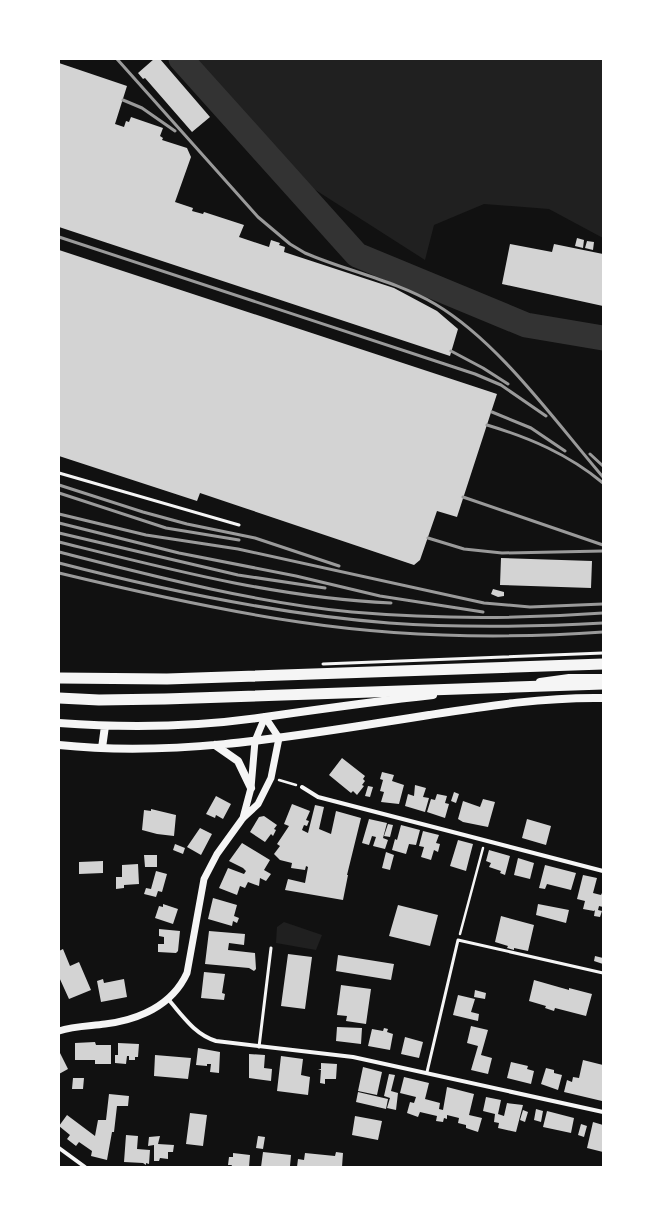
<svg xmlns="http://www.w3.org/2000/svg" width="662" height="1226" font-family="Commissioner,sans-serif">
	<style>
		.green { fill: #202020 }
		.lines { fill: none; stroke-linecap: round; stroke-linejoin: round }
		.river { stroke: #333; stroke-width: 25 }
		.building { fill: #d3d3d3 }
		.path { stroke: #f5f5f5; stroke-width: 2.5 }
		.service { stroke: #f5f5f5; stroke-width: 3 }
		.minor { stroke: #f5f5f5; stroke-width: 4 }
		.tertiary { stroke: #f5f5f5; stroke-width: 7 }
		.secondary { stroke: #f5f5f5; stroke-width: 8 }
		.trunk { stroke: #f5f5f5; stroke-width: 11 }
		.rail { stroke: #9a9a9a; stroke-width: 3 }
	</style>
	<rect width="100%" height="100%" fill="#111"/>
	<!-- green -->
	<path class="green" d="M195,59h408v179l-54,-29 -65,-5 -50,21 -9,35 -122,-78z
		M284,922l38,13 -6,15 -40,-7 1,-16z"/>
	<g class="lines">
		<!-- river -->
		<path class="river" d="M181,59l176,196 169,70 77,13"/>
	</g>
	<!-- building -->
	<path class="building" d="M154,59h6l50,58 -18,15 -47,-54 -2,1 -5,-6z
		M59,63l68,23 -12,38 9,3 2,-6 3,1 2,-5 32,11 -3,8 3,2 -1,2 25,8 4,9 -16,45 18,6 -1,3 11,3 1,-2 40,13 -5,12 30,10 2,-7 9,3 -1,2 6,2 -1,5 110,36 43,23 21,18 -8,27 -391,-129z
		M577,238l7,2 -1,8 -8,-2z
		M587,241l7,1 -1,8 -8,-2z
		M510,244l42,8 2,-8 49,10v52l-101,-22z
		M59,250l438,144 -40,123 -20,-6 -17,49 -6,5 -214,-72 -3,8 -138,-45z
		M501,558l91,3 -1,27 -91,-3z
		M493,589l11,3v4l-6,1 -7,-3z
		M342,758l23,18 -2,3 2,2 -3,4 2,1 -7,9 -4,-4 -2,2 -22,-18z
		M382,772l12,3 -2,6 12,4 -5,19 -18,-2 3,-10 -4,-1 3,-11 -3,-1z
		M415,785l11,3 -3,9 6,1 -4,14 -20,-6 3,-12 6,2z
		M368,786l5,1 -3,10 -5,-1z
		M454,792l5,2 -3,9 -5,-2z
		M437,794l10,2 -2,7 4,1 -4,14 -18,-6 4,-13 4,1z
		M216,796l15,8 -8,15 -7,-4 -1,3 -9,-4z
		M483,799l12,3 -7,25 -25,-5 -5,-3 5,-18 17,6z
		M292,804l18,7 -4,9 3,1 -2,5 -3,-1 -2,5 6,3 7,-28 9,2 -5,22 12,5 5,-23 25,7 -14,57h1l-5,25 -58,-10 3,-11 17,4 3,-16 -2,-1 -1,4 -14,-2 1,-5 -12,-3 -6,-6 6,-8 -3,-2 12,-18 -5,-2z
		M151,809l25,6 -2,21 -17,-2 -15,-4 2,-20 7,1z
		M264,816l13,9 -3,4 2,1 -3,6 -2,-2 -6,8 -15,-10 9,-15z
		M369,819l18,4 -4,15 5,2 -3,9 -12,-3 3,-9 -4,-1 -3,9 -7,-2z
		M527,819l24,7 -5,19 -24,-7z
		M388,824l5,1 -3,12 -6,-1z
		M401,825l19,5 -4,15 -7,-1 -3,10 -14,-4 3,-11 2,1z
		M200,828l12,6 -11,21 -14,-8z
		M423,831l16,4 -3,8 4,1 -2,8 -4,-2 -3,10 -10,-3 3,-10 -5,-1z
		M458,840l15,4 -7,27 -16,-5z
		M242,843l28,17 -6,10 7,4 -5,7 -6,-3 -1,8 -11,-4 -3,6 -5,-2 -3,9 -18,-7 9,-20 16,6 2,-3 -3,-3 -14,-7z
		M175,844l10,4 -2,6 -10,-4z
		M489,850l21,6 -5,19 -5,-2 1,-2 -12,-4 2,-4 -5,-2z
		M386,852l8,3 -4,15 -8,-2z
		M144,855h13v12h-12z
		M518,858l16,5 -4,16 -16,-4z
		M103,861v12l-24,1v-12z
		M138,864l1,20 -15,1v3l-8,1v-12h6v-12z
		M545,865l31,8 -5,17 -24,-6 -2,5 -6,-1z
		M156,871l11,3 -5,18 -4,-1 -2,6 -12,-3 2,-6 5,1z
		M583,875l14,3 -4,15 8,2 2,-4v16l-4,-1 -1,4 4,1 -2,6 -6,-1 1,-6 -1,1 -11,-2 2,-8 -8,-2z
		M213,898l24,7 -3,11 5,2 -2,5 -4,-2 -1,5 -24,-7z
		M163,904l15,5 -5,15 -18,-6 4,-12 4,1z
		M538,904l31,6 -3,13 -30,-8z
		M398,905l40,10 -8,31 -41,-10z
		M501,916l33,9 -6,26 -14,-3v2l-7,-2 1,-2 -13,-4z
		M159,929l21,2 -2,20 -2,2 -18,-1v-8h6v-7l-5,-1z
		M209,931l36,3 -1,11 -15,-2 -1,7 27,3 1,16 -2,2 -5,-3 -44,-4z
		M63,949l7,17 9,-4 12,28 -22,9 -10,-22v-26z
		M288,954l24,3 -7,52 -24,-3z
		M338,955l56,9 -3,16 -55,-9z
		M595,956l8,2v6l-9,-3z
		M204,972l21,2 -3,19 3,1 -1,6 -23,-2z
		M103,979l1,4 20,-4 3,18 -26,5 -4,-21z
		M534,980l35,10v-2l23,6 -6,22 -31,-8 -1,3 -9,-3 1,-2 -17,-5z
		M341,985l30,4 -5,35 -20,-3 1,-5 -10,-1z
		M475,990l11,3 -1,6 -11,-2z
		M458,995l17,4 -4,13 8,2 -1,7 -25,-6z
		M471,1026l17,4 -7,25 11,3 -4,16 -17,-4 7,-24 -11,-3z
		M337,1027l25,1 -1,16 -25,-3z
		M384,1028l4,1 -1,3 6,2 -3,16 -22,-4 4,-17 11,2z
		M405,1037l18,5 -4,16 -18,-4z
		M95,1042l1,3h15v19h-16v-4h-20v-17z
		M118,1043l21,1 -1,13h-3v3h-6v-4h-2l-1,8 -11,-1v-8h3z
		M198,1048l22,4 -1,21 -9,-1 1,-8h-4v2l-11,-1z
		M59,1051l9,18 -9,5z
		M249,1054l16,1 -1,13 8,1 -1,12 -22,-3z
		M155,1055l36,3 -3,21 -34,-3z
		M281,1056l22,3 -2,16 9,2 -2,18 -31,-4z
		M583,1060l20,5 -1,36 -38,-9 3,-12 5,2 1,-5 6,1z
		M511,1062l17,4 -1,3 7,2 -3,13 -24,-6z
		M321,1063l16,1 -1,15h-11v5l-5,-1 1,-13h-3l3,-1z
		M363,1067l19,5 -5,23 -19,-4z
		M546,1068l8,2v3l8,2 -4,15 -17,-6z
		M389,1074l6,1 -4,16 7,2 -2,17 -9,-2 3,-10 -6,-2z
		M404,1077l25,6 -4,16 15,4 -1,6 4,1 4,-23 27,7 -5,21 13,3 -4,14 -12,-4v-3l-8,-2 1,-5 -12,-3v4l-3,-1 -1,4 -7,-1 1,-5 -17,-4 -2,5 -11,-4 3,-11 4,1 2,-6 -16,-4z
		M73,1078h11l-1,11h-11z
		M358,1092l30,7 -2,10 -30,-7z
		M109,1094l20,2 -1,10h-11l-3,26h-2l-5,28 -16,-4 1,-5 -13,-9 -3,4 -9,-7 3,-4 -11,-9 8,-11 28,21 3,-16h8z
		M486,1097l15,3 -3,14 6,2 3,-13 16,2 -7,27 -18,-4 1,-5 -5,-1 1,-8 -12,-3z
		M536,1109l7,2 -2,11 -7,-2z
		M523,1110l5,2 -3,10 -5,-2z
		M547,1111l27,7 -3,15 -28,-6z
		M190,1113l17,2 -4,31 -17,-2z
		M355,1116l27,5 -4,19 -26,-5z
		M593,1122l10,3v27l-16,-4z
		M581,1124l6,2 -3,11 -6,-2z
		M126,1135l12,1 -1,13 13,1 -1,14 -3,-1v2l-3,-2 -19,-1z
		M160,1136l-2,8 16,1 -1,7h-5v7l-8,-1 -1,3h-5v-16l-6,1 1,-9z
		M258,1136l7,1 -2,12 -7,-1z
		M263,1152l28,3 -1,11 -29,1z
		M336,1152l7,1 -1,14h-45l1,-8 6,1 1,-7 30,3z
		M233,1153l17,2 -1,12h-18l1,-2h-4l1,-8h4z"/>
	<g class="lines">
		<!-- path -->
		<path class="path" d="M279,780l17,5
			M460,934l23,-86"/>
		<!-- service -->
		<path class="service" d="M59,473l180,52
			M323,664l280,-11
			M259,1047l12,-99
			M427,1072l31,-132 145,33"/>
		<!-- minor -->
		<path class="minor" d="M302,787l16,10 285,74
			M168,999c15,17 26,35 48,42l137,16 250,55
			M59,1148l26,19"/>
		<!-- tertiary -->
		<path class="tertiary" d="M243,818l8,-30 4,-47 10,-24
			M59,1031c14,-5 31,-5 46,-7 33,-4 67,-18 82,-51l17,-94 13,-25 26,-36 15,-14 13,-26 8,-40 -14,-21"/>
		<!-- secondary -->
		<path class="secondary" d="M540,682l29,-4h34
			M59,723c68,5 138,4 206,-6 56,-8 112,-16 168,-22
			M59,745c124,13 248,-11 370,-30 58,-9 115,-18 174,-17
			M215,745l23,16 13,27
			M102,748l3,-22"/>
		<!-- trunk -->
		<path class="trunk" d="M59,678l108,1 436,-15
			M59,698l40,2 66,-1 438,-15"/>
		<!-- rail -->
		<path class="rail" d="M117,59l141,158 32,27 15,9c42,18 91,28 130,51 64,38 119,116 168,173
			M123,100l19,8 33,23
			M59,237l416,137 26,11 45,31
			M451,351l32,17 25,16
			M492,412l39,16 34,23
			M487,425c43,13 81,29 116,58
			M590,454l13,12
			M59,485l84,27 44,12 68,14 84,28
			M59,493l107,35 73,12
			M463,497l140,48
			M59,514l87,21 92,14 246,54 46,4 73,-3
			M59,523l120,30 117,23 84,20 103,16
			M59,533l179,42 87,13
			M428,538l36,11 38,4 101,-2
			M59,542c109,27 219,56 332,61
			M59,552c94,24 197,51 293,60 83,7 168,7 251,1
			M59,563c108,28 218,51 330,60 71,5 142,4 214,0
			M59,573c79,19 159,37 240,49 100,15 203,17 304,10"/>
	</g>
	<!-- border -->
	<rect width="662" height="1226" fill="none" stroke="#ffffff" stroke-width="120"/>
</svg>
